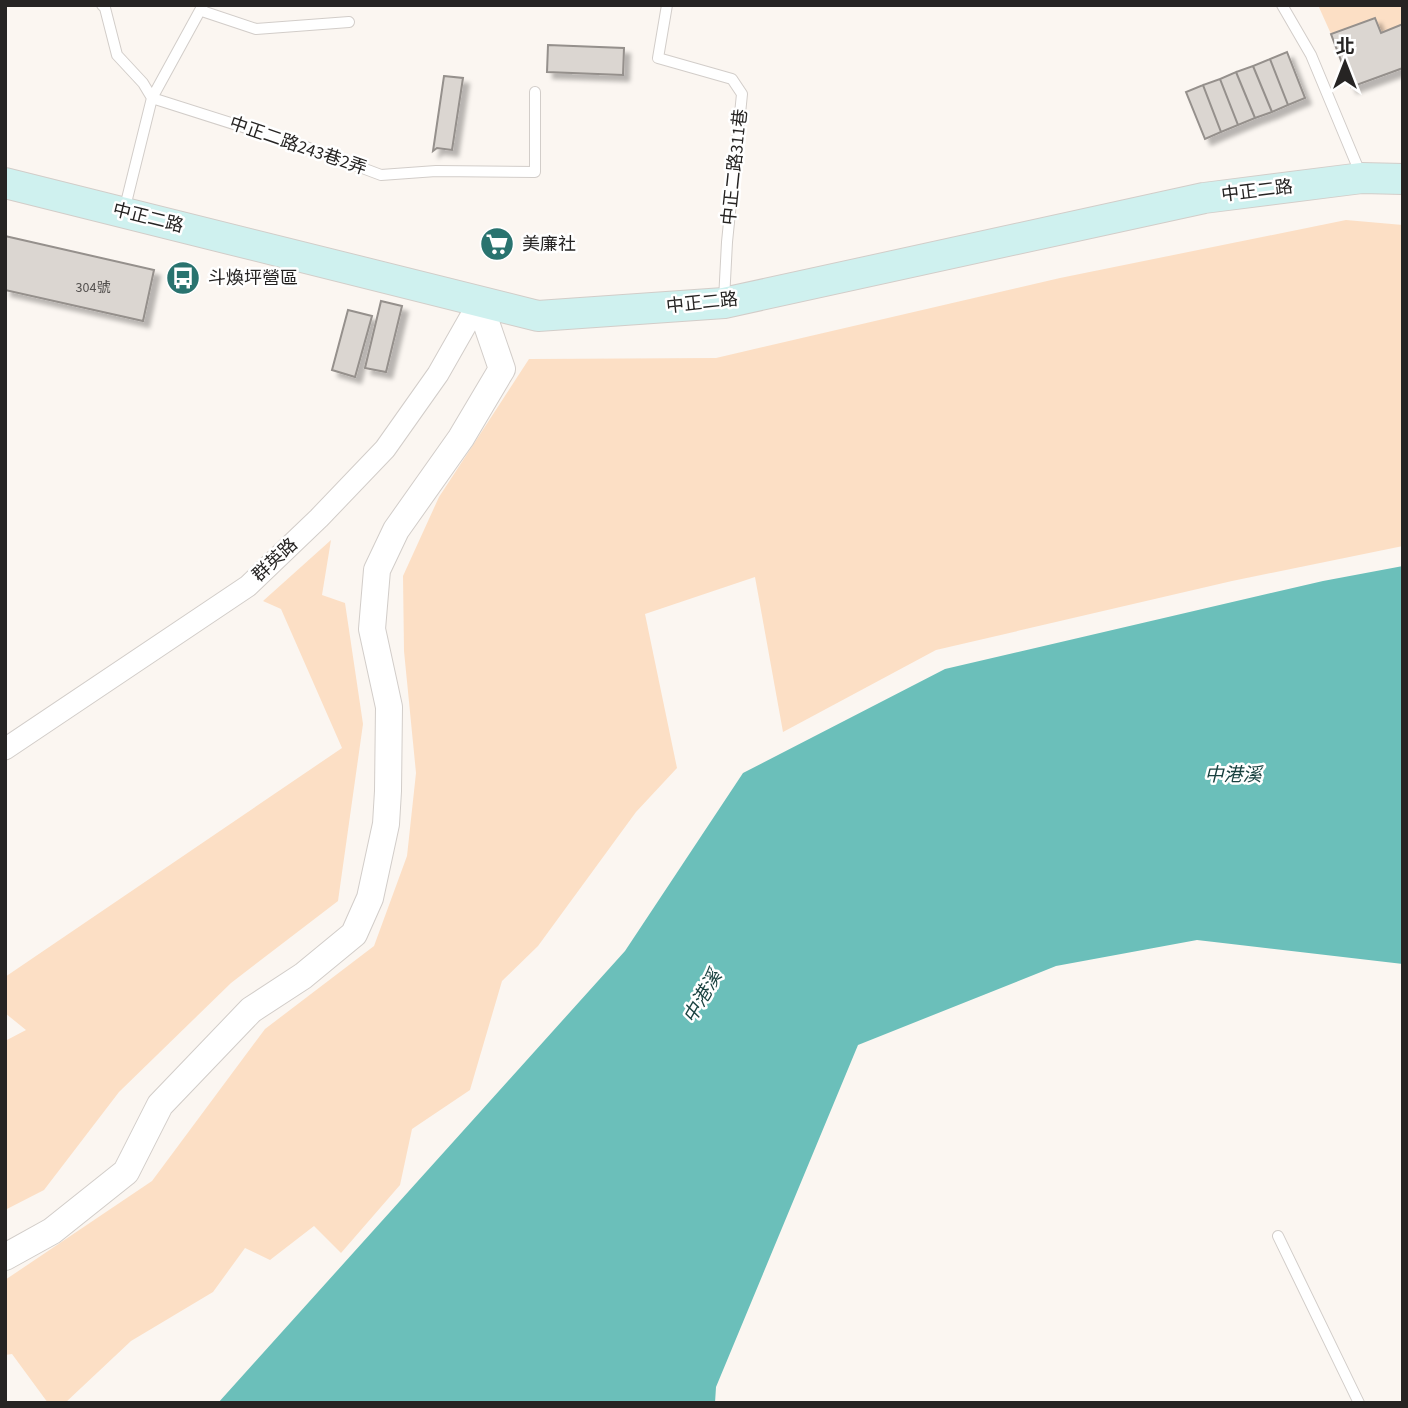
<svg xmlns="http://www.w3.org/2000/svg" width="1408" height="1408" font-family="'Source Sans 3','Noto Sans TC',sans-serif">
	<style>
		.green { fill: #fcdfc5 }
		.water { fill: #6bbfba }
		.building { fill: #dbd6d1; stroke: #95908c; stroke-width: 2; filter: url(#shadow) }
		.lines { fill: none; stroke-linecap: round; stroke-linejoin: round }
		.service-casing { stroke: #d2cdc9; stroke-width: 12 }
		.minor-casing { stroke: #d2cdc9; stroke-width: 23 }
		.tertiary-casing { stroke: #d2cdc9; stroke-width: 28 }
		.secondary-casing { stroke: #d2cdc9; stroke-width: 32 }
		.service { stroke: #fff; stroke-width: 10 }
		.minor { stroke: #fff; stroke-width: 21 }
		.tertiary { stroke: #fff; stroke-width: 26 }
		.secondary { stroke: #cff1ef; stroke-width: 30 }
		.labels { text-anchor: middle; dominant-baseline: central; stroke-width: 5; stroke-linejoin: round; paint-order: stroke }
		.number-label { font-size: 14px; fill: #53504e }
		.street-label { font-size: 18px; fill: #262423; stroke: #fff }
		.poi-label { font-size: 18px; fill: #262423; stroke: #fff; text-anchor: start }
		.water-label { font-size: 19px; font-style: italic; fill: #1a4240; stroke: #fff }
	</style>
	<defs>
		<filter id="shadow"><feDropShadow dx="6" dy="6" stdDeviation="2" flood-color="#0004"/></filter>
	</defs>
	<rect width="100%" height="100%" fill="#fbf6f1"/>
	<!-- green -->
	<path class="green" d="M1318,5h85v19l-22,9 -6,-15 -44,16z
		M1346,220l57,5v321l-171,35 -296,69 -153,82 -28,-155 -110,37 32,154 -41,44 -98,134 -36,35 -32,109 -58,39 -12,56 -59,68 -27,-27 -44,34 -25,-12 -32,44 -82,49 -66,62h-17l-36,-49 -7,1v-75l147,-99 113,-152 109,-83 33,-90 9,-83 -12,-122 -1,-75 36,-79 90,-138 187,-1 344,-80z
		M331,540l-9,55 23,8 18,121 -25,177 -107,82 -112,109 -75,98 -39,20v-169l21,-11 -21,-17v-36l337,-229 -61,-139 -18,-8z"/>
	<!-- water -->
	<path class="water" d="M1403,566v398l-206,-24 -141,26 -198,79 -142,342 -1,16h-497l407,-452 118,-178 202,-104 378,-88z"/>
	<!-- building -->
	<path class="building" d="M1375,18l6,15 22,-9v44l-52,19 -20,-53z
		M548,45l76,3 -1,27 -76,-3z
		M1287,52l18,46 -17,7 -18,-46z
		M1270,59l18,46 -16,7 -19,-46z
		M1253,66l19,46 -17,6 -19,-46z
		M1236,72l19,46 -17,7 -18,-46z
		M444,76l19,2 -11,72 -15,-2 -4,3z
		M1220,79l18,46 -17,7 -18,-47z
		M1203,85l18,47 -16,7 -19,-47z
		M5,236l149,34 -11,51 -138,-31z
		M381,301l21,5 -16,66 -21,-4z
		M348,310l24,6 -17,61 -23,-7z"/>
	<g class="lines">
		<!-- service casing -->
		<g class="service-casing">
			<path id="service" d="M102,5l3,3 12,47 26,28 9,15 157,50 72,27 55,-4 99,1v-80
				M667,5l-9,53 74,21 10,15 -15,148 -3,58
				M1282,5l29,50 50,120
				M202,11l54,18 93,-7
				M124,211l28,-113 51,-93
				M1278,1236l81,167"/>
		</g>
		<!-- minor casing -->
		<g class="minor-casing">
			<path id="minor" d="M5,749l243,-163 71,-68 66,-69 53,-75 41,-72"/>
		</g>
		<!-- tertiary casing -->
		<g class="tertiary-casing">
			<path id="tertiary" d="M5,1257l47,-26 74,-59 34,-67 91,-95 52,-34 51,-42 16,-36 16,-74 2,-33 1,-84 -17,-78 5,-59 19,-40 65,-92 41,-69 -23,-67"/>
		</g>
		<!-- secondary casing -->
		<g class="secondary-casing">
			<path id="secondary" d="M5,183l533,133 186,-13 480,-105 158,-20 41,1"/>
		</g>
		<!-- service -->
		<use href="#service" class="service"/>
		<!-- minor -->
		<use href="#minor" class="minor"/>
		<!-- tertiary -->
		<use href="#tertiary" class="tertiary"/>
		<!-- secondary -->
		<use href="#secondary" class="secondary"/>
	</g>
	<!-- icons -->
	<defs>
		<g id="supermarket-disc" transform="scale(1.75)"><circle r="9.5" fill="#29736f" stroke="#fff"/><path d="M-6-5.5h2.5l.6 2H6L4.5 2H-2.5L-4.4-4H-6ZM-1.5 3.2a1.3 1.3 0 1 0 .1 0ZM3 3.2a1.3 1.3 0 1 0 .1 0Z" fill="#fff"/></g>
		<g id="bus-disc" transform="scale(1.75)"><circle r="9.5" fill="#29736f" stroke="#fff"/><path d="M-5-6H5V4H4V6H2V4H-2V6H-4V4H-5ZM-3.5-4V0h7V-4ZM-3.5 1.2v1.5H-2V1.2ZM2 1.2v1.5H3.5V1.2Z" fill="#fff"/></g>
	</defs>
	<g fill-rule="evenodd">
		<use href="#supermarket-disc" x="497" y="244"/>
		<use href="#bus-disc" x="183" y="278"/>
	</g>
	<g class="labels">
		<!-- number labels -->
		<g class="number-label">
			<text x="93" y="288">304號</text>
		</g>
		<!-- street labels -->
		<g class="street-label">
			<text transform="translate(298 146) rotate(19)">中正二路243巷2弄</text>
			<text transform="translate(735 167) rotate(-84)">中正二路311巷</text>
			<text transform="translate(1257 191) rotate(-7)">中正二路</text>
			<text transform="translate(148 218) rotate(14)">中正二路</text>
			<text transform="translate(702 303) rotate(-6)">中正二路</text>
			<text transform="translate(275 560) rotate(-43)">群英路</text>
		</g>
		<!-- poi labels -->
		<g class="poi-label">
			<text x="522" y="244">美廉社</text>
			<text x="208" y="278">斗煥坪營區</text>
		</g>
		<!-- water labels -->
		<g class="water-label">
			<text x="1233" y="775">中港溪</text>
			<text transform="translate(703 997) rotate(-60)">中港溪</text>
		</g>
	</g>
	<!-- border -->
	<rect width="1408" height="1408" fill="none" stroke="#262423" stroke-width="14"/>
	<!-- north arrow -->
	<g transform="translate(1345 63)" stroke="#ffffff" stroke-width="5" paint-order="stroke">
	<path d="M0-5L12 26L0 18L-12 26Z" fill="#262423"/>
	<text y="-10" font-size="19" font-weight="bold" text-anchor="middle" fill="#262423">北</text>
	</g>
</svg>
